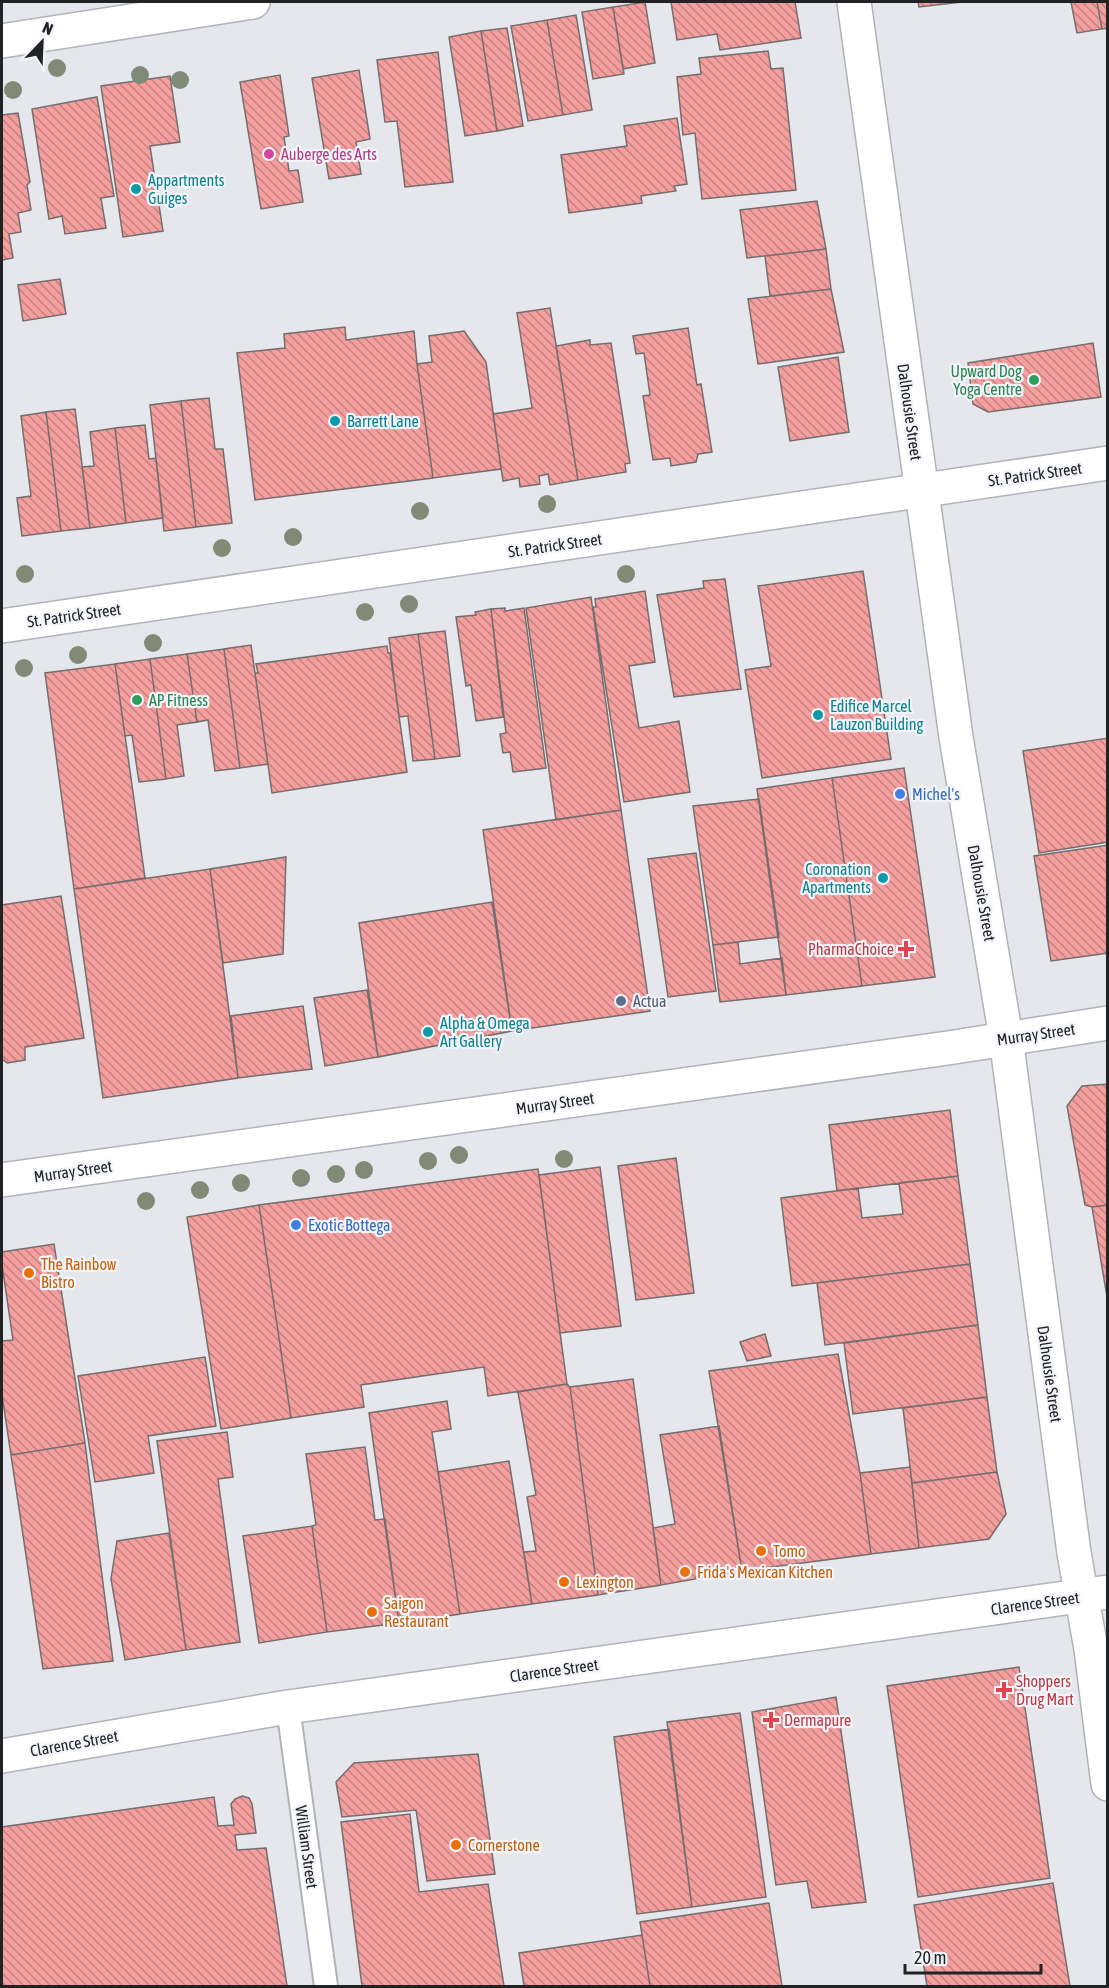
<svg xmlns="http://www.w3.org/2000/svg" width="1109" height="1988" font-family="'Asap Condensed',sans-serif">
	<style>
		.building { fill: url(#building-back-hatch); stroke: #746d6d; stroke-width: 1.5 }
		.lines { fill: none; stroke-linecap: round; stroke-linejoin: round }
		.lane-casing { stroke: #b1b3b9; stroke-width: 26 }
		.street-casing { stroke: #b1b3b9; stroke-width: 36 }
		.secondary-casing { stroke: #b1b3b9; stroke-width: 36 }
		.lane { stroke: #fff; stroke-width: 22 }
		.street { stroke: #fff; stroke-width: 33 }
		.secondary { stroke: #fff; stroke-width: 33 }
		.tree { fill: #818977 }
		.hotel-dot { fill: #d1479c; stroke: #f2f4fa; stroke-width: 2 }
		.culture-dot { fill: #0f9aa8; stroke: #f2f4fa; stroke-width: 2 }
		.leisure-dot { fill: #2e9e5b; stroke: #f2f4fa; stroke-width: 2 }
		.shop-dot { fill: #3f7fe0; stroke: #f2f4fa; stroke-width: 2 }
		.health-dot { fill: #e0444e; stroke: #f2f4fa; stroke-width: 2 }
		.service-dot { fill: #5c6f8a; stroke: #f2f4fa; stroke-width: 2 }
		.food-dot { fill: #e8710a; stroke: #f2f4fa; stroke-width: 2 }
		.labels { text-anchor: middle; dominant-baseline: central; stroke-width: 4.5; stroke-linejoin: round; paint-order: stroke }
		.hotel-label { font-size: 16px; fill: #b23c85; stroke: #f2f4fa; text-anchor: start }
		.culture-label { font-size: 16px; fill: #0d838f; stroke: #f2f4fa; text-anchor: start }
		.leisure-label { font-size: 16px; fill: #27864d; stroke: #f2f4fa; text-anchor: end }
		.street-label { font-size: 16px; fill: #212224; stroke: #f2f4fa }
		.shop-label { font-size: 16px; fill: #366cbe; stroke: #f2f4fa; text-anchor: start }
		.health-label { font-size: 16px; fill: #be3a42; stroke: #f2f4fa; text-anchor: start }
		.service-label { font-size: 16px; fill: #4e5e75; stroke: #f2f4fa; text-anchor: start }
		.food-label { font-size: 16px; fill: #c56008; stroke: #f2f4fa; text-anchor: start }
	</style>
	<defs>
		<pattern id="building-back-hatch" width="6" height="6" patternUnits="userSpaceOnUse" patternTransform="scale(1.5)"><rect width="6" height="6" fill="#f49f9e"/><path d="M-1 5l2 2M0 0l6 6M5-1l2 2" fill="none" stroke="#c58181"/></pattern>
	</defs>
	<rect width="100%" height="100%" fill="#e5e7ed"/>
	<!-- building -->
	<path class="building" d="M645,2l10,61 -32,6 -10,-62z
		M671,2h124l6,36 -81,12 -3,-16 -40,6z
		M918,2h44l-43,5z
		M1071,2h26l5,27 -25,4z
		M1097,2h11v26l-6,1z
		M613,7l11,67 -31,5 -11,-67z
		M576,15l16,95 -29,5 -16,-95z
		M547,20l16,95 -35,6 -17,-95z
		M507,28l16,98 -26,5 -16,-100z
		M481,31l16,100 -32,5 -16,-99z
		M768,51l3,18 12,-1 13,122 -94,9 -7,-66 -12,2 -6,-58 24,-3 -2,-16z
		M438,52l15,130 -48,5 -8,-66 -12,1 -8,-62z
		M359,70l11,69 -14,3 5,32 -32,5 -17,-101z
		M280,75l9,61 -5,1 5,34 9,-1 5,32 -42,7 -21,-127z
		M170,76l10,66 -30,4 13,85 -40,6 -22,-151z
		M97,97l17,99 -13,2 5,30 -41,6 -3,-18 -13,3 -17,-110z
		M18,113l12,69 -3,3 4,25 -13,3 3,19 -12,2 4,24 -11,2v-145z
		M677,118l10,66 -13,2 2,5 -35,5 1,7 -73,10 -8,-58 66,-9 -3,-20z
		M817,201l9,48 -79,9 -7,-48z
		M826,249l5,40 -61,7 -5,-40z
		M60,279l6,35 -43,7 -5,-36z
		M831,289l13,63 -86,12 -10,-65z
		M550,308l28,172 -28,5 -2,-11 -9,2 1,8 -20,3 -1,-9 -16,3 -10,-67 39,-6 -15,-95z
		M345,327l1,13 68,-9 3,33 16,114 -178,22 -18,-147 48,-5 -1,-14z
		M688,328l9,57 4,-1 11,68 -14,2 -2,8 -25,4 -1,-8 -17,2 -10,-64 7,-1 -6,-42 -8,1 -3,-18z
		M464,331l22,31 15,107 -68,9 -16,-114 15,-2 -3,-26z
		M590,340v5l21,-2 19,120 -5,1 1,8 -48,8 -22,-134z
		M1093,343l8,54 -113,15 -15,-8 -5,-41z
		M838,357l11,75 -59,9 -12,-74z
		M209,398l6,51h8l9,74 -36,4 -15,-126z
		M181,401l15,126 -32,4 -14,-126z
		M75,409l15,119 -29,3 -15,-119z
		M46,412l15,119 -39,5 -5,-38 14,-2 -10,-80z
		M145,425l4,34 7,-1 7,60 -37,5 -11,-95z
		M115,428l11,95 -36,5 -8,-61 12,-1 -4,-34z
		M863,571l28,188 -129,19 -17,-108 26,-4 -13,-80z
		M725,579l16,110 -67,8 -17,-102 47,-7 -1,-7z
		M645,591l10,71 -26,4 10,62 40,-7 11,71 -66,10 -31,-195h3l-1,-8z
		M591,597l30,213 -65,10 -30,-212z
		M505,608v3l19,-3 22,160 -33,4 -3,-20 -7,1 -3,-19 6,-1 -15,-124z
		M491,609l12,108 -27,4 -5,-36 -5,1 -10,-69 20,-2 -1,-3z
		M445,631l15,125 -25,3 -17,-125z
		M418,634l17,125 -22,2 -5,-45 -9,1 -10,-79z
		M251,645l17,119 -28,4 -16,-119z
		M387,646l1,7h2l17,119 -135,21 -17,-120h3l-2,-9z
		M224,649l16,119 -25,3 -7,-51 -11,2 -10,-68z
		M187,654l10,68 -20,3 7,51 -18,3 -16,-120z
		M150,659l16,120 -27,3 -7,-47 -7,1 -10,-72z
		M115,664l30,214 -71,11 -29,-216z
		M1108,738v104l-69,11 -16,-102z
		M904,768l31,209 -73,9 -30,-208z
		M832,778l30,208 -76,9 -29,-206z
		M759,799l20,138 -66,8 -20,-139z
		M621,810l29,201 -138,20 -29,-201z
		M1108,845v108l-57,8 -17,-105z
		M696,853l20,138 -48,6 -20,-138z
		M286,857l-3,97 -60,9 -13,-94z
		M210,869l28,209 -135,20 -29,-209z
		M61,896l23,142 -59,9v13l-18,3 -5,-4v-154z
		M492,902l20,129 -134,26 -19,-134z
		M738,942l2,22 42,-6 4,37 -66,7 -7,-57z
		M367,990l11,67 -53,9 -11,-68z
		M303,1006l9,63 -74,9 -7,-62z
		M1108,1084v121l-16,2 -7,-2 -18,-99 15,-20z
		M950,1110l8,66 -121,15 -8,-66z
		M676,1158l18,135 -58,7 -18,-134z
		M600,1167l21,159 -61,7 -21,-158z
		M538,1169l29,215 -79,12 -4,-29 -123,18 3,22 -73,11 -32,-213z
		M958,1176l12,88 -178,22 -11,-88 77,-10 4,30 41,-4 -4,-31z
		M259,1205l32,213 -70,11 -34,-212z
		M1108,1205v98l-16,-96z
		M54,1244l31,199 -74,12 -9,-60v-54l11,-1 -11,-75v-13z
		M970,1264l8,61 -153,20 -8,-62z
		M978,1325l9,72 -134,17 -9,-71z
		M765,1334l6,22 -24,5 -7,-19z
		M838,1354l22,119 11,81 -129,17 -33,-200z
		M205,1357l11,69 -68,10 6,37 -59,9 -17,-106z
		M633,1379l28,206 -63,10 -28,-208z
		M567,1384l3,3 28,208 -66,9 -8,-52 12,-1 -9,-54 9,-2 -18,-103z
		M987,1397l10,75 -85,11 -9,-75z
		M447,1401l4,28 -19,3 28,182 -61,9 -30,-210z
		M719,1426l23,145 -81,14 -8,-57 22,-4 -15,-89z
		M227,1432l6,45 -15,2 22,163 -54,8 -29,-209z
		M85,1443l28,218 -70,8 -32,-214z
		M365,1447l10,73 10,-1 14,104 -72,9 -15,-106 4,-1 -10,-71z
		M509,1461l23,143 -72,10 -22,-142z
		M910,1467l9,81 -48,6 -11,-81z
		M997,1472l9,42 -17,25 -70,9 -7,-65z
		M312,1526l15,106 -68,11 -16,-107z
		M169,1533l17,117 -61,10 -14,-81 6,-38z
		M1019,1667l31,211 -132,19 -31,-211z
		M836,1697l30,205 -54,6 -5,-27 -31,4 -24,-173z
		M740,1713l26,184 -74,10 -25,-185z
		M669,1729l23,178 -55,7 -23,-177z
		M478,1754l17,120 -68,7 -11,-71 -74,7 -6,-35 18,-19z
		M242,1796l7,2 3,6 4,29 -21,2 2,15 29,-2 21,138h-285v-159l212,-30 4,29 16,-1 -3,-21 4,-5z
		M410,1814l9,78 69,-8 16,102h-142l-21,-164z
		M1053,1883l17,103h-143l-13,-81z
		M769,1903l13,83h-132l-10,-64z
		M642,1935l8,51h-126l-5,-33z"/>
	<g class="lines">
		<!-- lane casing -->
		<g class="lane-casing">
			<path id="lane" d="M288,1707l38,279"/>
		</g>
		<!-- street casing -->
		<g class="street-casing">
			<path id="street" d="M2,41l251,-39
				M2,1756l286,-49 820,-115"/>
		</g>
		<!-- secondary casing -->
		<g class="secondary-casing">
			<path id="secondary" d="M854,2l102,735 50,301 68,515 17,96 17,135
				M2,626l1106,-163
				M2,1180l946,-132 160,-25"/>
		</g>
		<!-- lane -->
		<use href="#lane" class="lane"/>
		<!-- street -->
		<use href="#street" class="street"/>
		<!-- secondary -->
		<use href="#secondary" class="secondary"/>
	</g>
	<!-- trees -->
	<g class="tree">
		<circle cx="57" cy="68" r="9"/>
		<circle cx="140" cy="75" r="9"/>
		<circle cx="180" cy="80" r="9"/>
		<circle cx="13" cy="90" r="9"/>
		<circle cx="547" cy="504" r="9"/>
		<circle cx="420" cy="511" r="9"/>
		<circle cx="293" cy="537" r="9"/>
		<circle cx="222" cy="548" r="9"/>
		<circle cx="25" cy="574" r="9"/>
		<circle cx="626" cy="574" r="9"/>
		<circle cx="409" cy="604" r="9"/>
		<circle cx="365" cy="612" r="9"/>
		<circle cx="153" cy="643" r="9"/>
		<circle cx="78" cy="655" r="9"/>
		<circle cx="24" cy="668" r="9"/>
		<circle cx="459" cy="1155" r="9"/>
		<circle cx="564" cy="1159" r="9"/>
		<circle cx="428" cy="1161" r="9"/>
		<circle cx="364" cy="1170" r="9"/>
		<circle cx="336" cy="1174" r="9"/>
		<circle cx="301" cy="1178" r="9"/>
		<circle cx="241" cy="1183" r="9"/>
		<circle cx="200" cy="1190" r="9"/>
		<circle cx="146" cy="1201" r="9"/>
	</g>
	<!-- markers -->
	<circle class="hotel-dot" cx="269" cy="154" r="6"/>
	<g class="culture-dot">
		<circle cx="136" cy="189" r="6"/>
		<circle cx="335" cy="421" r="6"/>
		<circle cx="818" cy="715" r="6"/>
		<circle cx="883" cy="878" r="6"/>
		<circle cx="428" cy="1032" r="6"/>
	</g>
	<g class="leisure-dot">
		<circle cx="1034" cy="380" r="6"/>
		<circle cx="137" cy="700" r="6"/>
	</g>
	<g class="shop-dot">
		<circle cx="900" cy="794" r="6"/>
		<circle cx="296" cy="1225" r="6"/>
	</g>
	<g class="health-dot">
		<path d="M903 940h6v6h6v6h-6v6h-6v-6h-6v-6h6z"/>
		<path d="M1001 1681h6v6h6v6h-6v6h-6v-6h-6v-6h6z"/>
		<path d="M768 1711h6v6h6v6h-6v6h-6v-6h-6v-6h6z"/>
	</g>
	<circle class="service-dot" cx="621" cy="1001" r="6"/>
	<g class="food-dot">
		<circle cx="29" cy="1273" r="6"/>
		<circle cx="761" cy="1551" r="6"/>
		<circle cx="685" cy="1572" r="6"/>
		<circle cx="564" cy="1582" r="6"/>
		<circle cx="372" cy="1612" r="6"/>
		<circle cx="456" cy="1845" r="6"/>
	</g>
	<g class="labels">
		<!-- hotel labels -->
		<g class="hotel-label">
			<text x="281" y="154">Auberge des Arts</text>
		</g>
		<!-- culture labels -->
		<g class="culture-label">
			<text x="148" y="180">Appartments<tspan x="148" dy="18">Guiges</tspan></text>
			<text x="347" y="421">Barrett Lane</text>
			<text x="830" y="706">Edifice Marcel<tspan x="830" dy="18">Lauzon Building</tspan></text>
			<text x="871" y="869" text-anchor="end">Coronation<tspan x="871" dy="18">Apartments</tspan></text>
			<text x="440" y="1023">Alpha &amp; Omega<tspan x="440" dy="18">Art Gallery</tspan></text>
		</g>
		<!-- leisure labels -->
		<g class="leisure-label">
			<text x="1022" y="371">Upward Dog<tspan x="1022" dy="18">Yoga Centre</tspan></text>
			<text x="149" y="700" text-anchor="start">AP Fitness</text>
		</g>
		<!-- street labels -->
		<g class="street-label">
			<text transform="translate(910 412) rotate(82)">Dalhousie Street</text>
			<text transform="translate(1035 474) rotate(-8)">St. Patrick Street</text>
			<text transform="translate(555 545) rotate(-8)">St. Patrick Street</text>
			<text transform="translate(74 615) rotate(-8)">St. Patrick Street</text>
			<text transform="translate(982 893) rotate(80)">Dalhousie Street</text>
			<text transform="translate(1036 1034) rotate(-8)">Murray Street</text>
			<text transform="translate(555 1103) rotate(-8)">Murray Street</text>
			<text transform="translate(73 1171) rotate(-8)">Murray Street</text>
			<text transform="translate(1050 1374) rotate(82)">Dalhousie Street</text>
			<text transform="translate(1035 1603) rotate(-8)">Clarence Street</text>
			<text transform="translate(554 1670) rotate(-8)">Clarence Street</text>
			<text transform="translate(74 1743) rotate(-10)">Clarence Street</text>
			<text transform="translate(307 1847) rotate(82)">William Street</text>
		</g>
		<!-- shop labels -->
		<g class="shop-label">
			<text x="912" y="794">Michel's</text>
			<text x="308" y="1225">Exotic Bottega</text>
		</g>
		<!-- health labels -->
		<g class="health-label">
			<text x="894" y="949" text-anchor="end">PharmaChoice</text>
			<text x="1016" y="1681">Shoppers<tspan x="1016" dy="18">Drug Mart</tspan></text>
			<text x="784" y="1720">Dermapure</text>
		</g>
		<!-- service labels -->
		<g class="service-label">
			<text x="633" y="1001">Actua</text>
		</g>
		<!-- food labels -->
		<g class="food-label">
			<text x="41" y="1264">The Rainbow<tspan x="41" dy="18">Bistro</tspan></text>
			<text x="773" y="1551">Tomo</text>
			<text x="697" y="1572">Frida's Mexican Kitchen</text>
			<text x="576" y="1582">Lexington</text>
			<text x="384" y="1603">Saigon<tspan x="384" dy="18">Restaurant</tspan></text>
			<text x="468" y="1845">Cornerstone</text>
		</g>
	</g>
	<!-- border -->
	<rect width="1109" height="1988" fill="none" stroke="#212224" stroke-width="6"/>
	<!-- north arrow -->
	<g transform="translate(42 42) rotate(23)" stroke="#f2f4fa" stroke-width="4.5" paint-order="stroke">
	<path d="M0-4.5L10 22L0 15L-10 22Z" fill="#212224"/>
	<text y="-9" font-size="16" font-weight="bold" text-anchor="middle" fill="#212224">N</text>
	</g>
	<!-- scale -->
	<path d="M905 1964v9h136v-9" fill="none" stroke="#212224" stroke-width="3"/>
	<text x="914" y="1964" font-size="18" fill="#212224" stroke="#f2f4fa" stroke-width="4.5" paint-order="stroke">20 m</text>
</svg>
